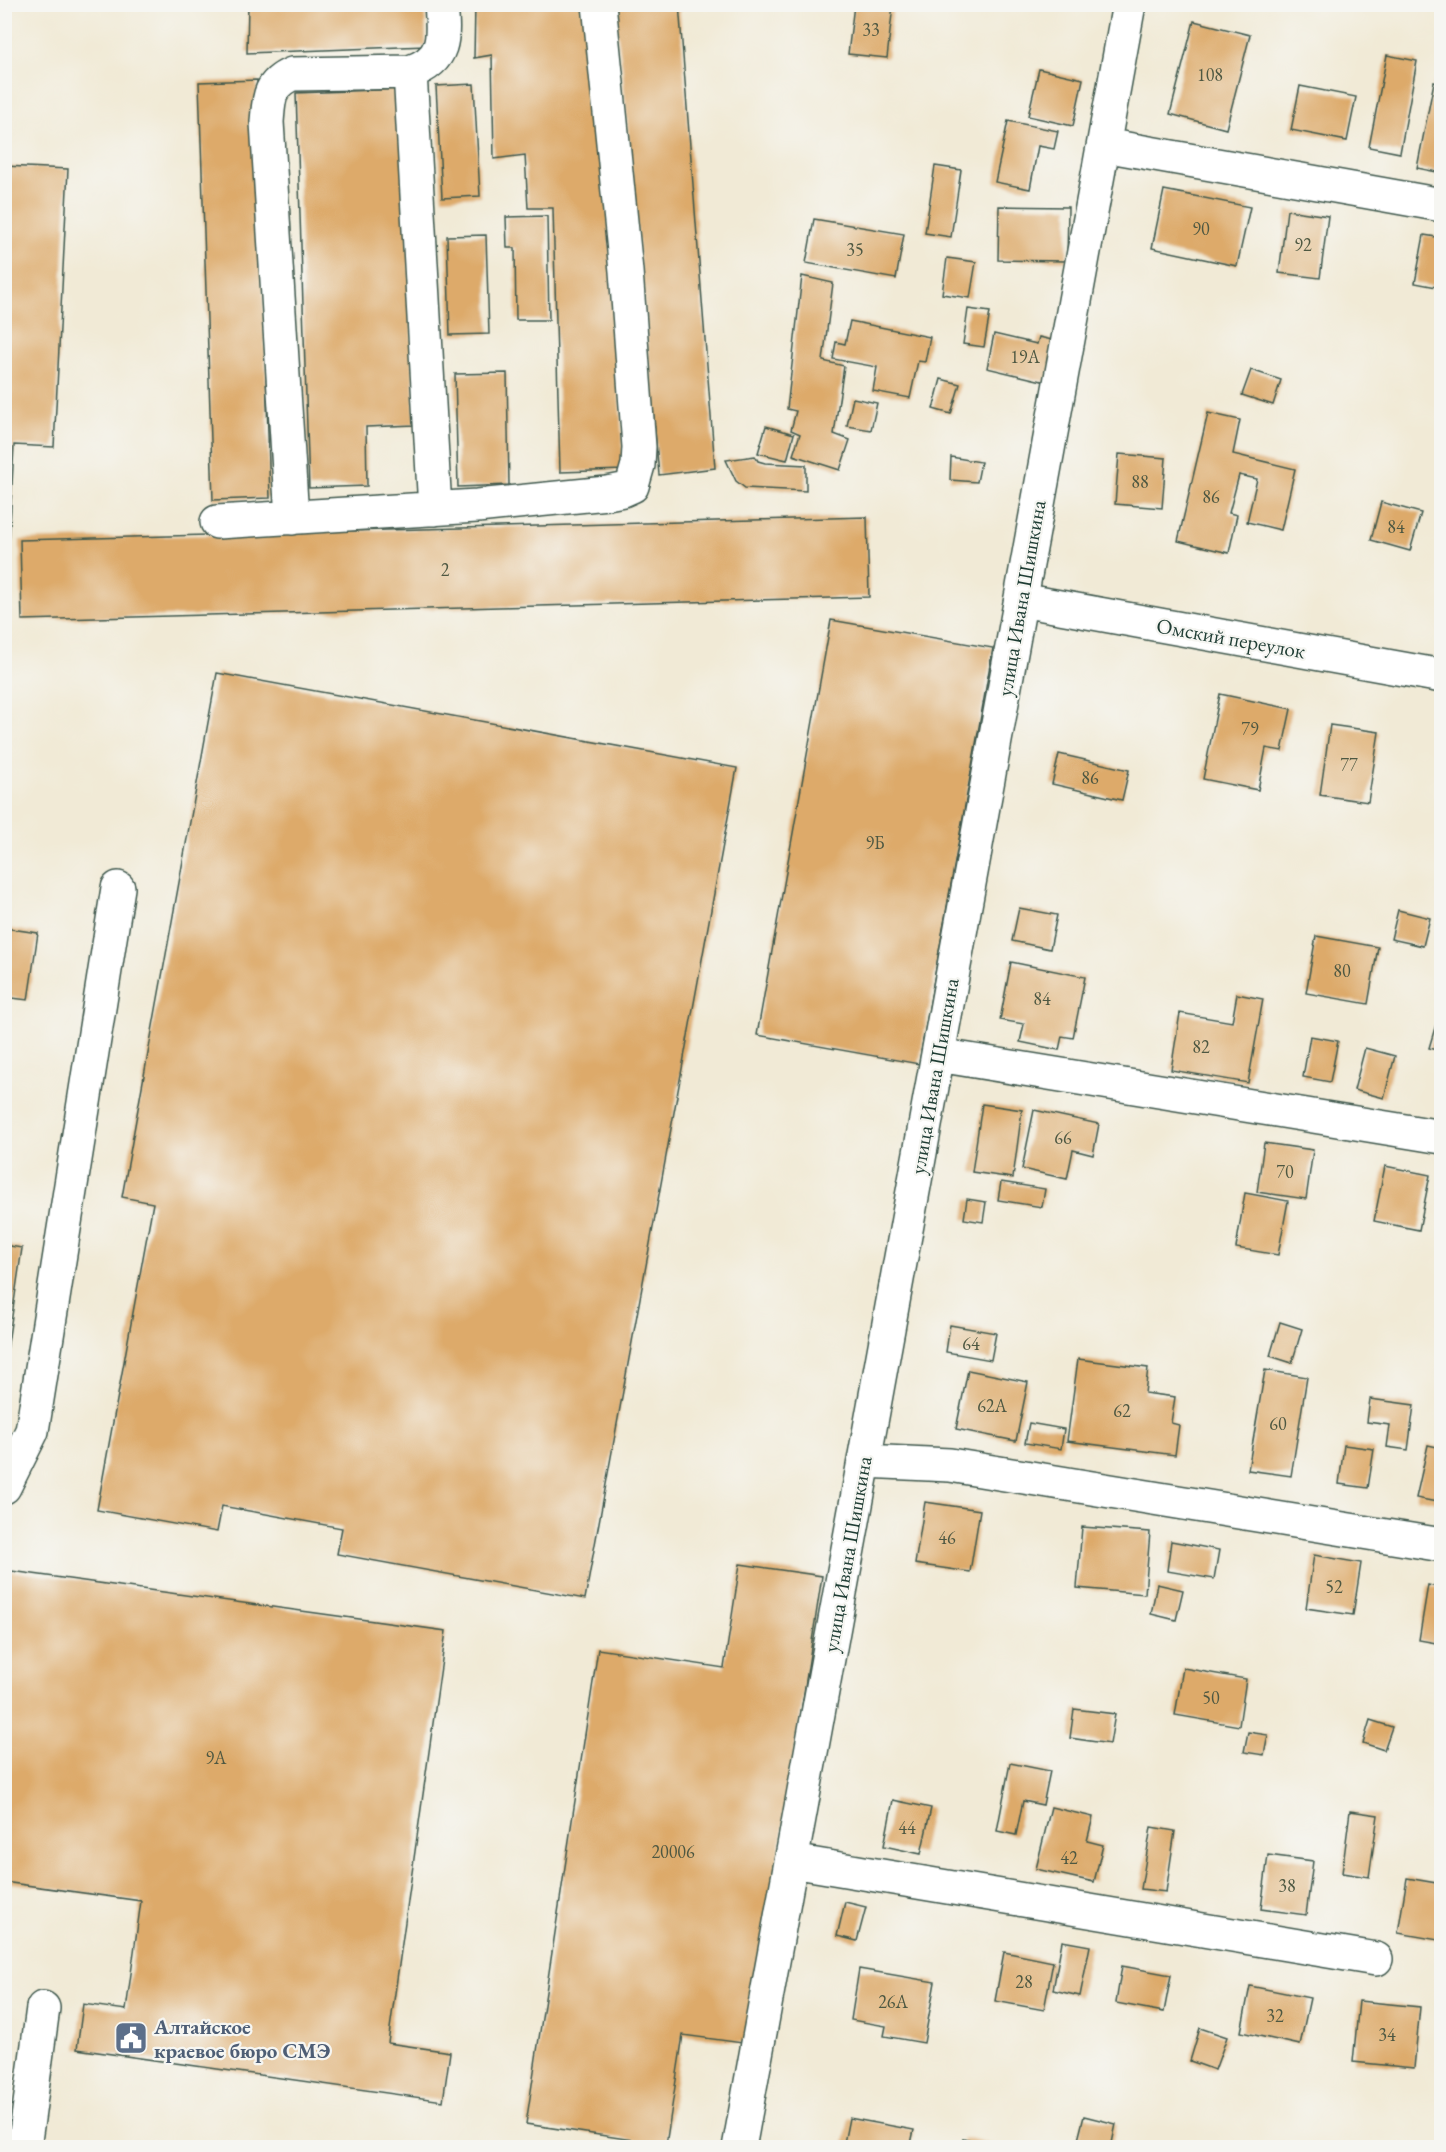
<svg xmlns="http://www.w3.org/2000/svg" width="1446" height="2152" font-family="'EB Garamond',serif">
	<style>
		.building { fill: #ddaa6b }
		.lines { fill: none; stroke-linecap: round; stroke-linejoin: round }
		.minor-casing { stroke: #3e574c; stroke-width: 36 }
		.minor { stroke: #fff; stroke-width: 33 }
		.labels { text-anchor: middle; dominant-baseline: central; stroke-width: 4.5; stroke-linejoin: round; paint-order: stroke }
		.number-label { font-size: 18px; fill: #4e5842 }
		.street-label { font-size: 21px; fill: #1f3d34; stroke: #f6f6f2 }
		.service-label { font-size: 21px; font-weight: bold; fill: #4e5e75; stroke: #f6f6f2; text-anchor: start }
	</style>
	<rect width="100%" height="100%" fill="#f6f6f2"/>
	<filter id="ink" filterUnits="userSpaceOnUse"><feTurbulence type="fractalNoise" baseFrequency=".0167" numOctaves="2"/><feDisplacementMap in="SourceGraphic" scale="12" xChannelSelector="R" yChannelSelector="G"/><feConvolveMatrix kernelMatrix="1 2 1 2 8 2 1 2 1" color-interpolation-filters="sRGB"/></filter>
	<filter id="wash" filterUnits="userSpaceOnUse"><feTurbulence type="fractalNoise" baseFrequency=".008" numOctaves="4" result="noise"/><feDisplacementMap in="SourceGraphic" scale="24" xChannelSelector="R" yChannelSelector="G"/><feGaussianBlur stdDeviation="1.35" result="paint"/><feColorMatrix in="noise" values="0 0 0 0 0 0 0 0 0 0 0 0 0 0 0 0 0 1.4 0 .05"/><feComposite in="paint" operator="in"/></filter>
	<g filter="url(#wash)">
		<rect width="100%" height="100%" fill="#f1ead6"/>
		<g id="blocks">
			<!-- building -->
			<path class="building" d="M248,4h177l1,42 -179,7z
				M475,4h114l21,233 14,233 -64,2 -7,-264h-25l-3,-53 -31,4 -2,-104 -18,3z
				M613,4h66l36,464 -56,7 -37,-409z
				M854,5h39l-6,53 -39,-4z
				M1194,21l56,14 -24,94 -56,-15z
				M1387,55l30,6 -17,92 -31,-6z
				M1039,69l44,10 -10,47 -45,-10z
				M257,80l13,418 -57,2 -14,-418z
				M1434,82l8,2v89l-25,-5z
				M474,84l6,112 -38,2 -6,-112z
				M1300,86l56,11 -9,44 -56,-11z
				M404,89l11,336 -49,2 1,59 -58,2 -13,-395z
				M1008,121l50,10 -4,18 -16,-3 -8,43 -35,-7z
				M4,166l64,3 -14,278 -40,-2 -7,141 -3,-1z
				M935,166l26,4 -10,67 -26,-4z
				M1164,190l86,17 -13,59 -85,-18z
				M999,206l69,1 -1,54 -69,-1z
				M1287,210l41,6 -8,62 -41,-5z
				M547,216l2,104h-33l-1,-72h-8l-1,-31z
				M814,219l90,15 -8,45 -90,-16z
				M486,235l3,99 -39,1 -3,-99z
				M1424,235l18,3v50l-27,-5z
				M947,258l29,4 -6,36 -28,-4z
				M802,276l31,7 -10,78 21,5 -10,68 16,6 -10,30 -47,-15 7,-21 -9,-4 5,-19 -9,-2z
				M968,309l22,3 -6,35 -21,-3z
				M850,321l80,16 -5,25 -7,-1 -8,37 -37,-7 4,-24 -44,-8 3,-17 9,2z
				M994,334l43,10 2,-7 26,6 -10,41 -68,-16z
				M1251,370l30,10 -8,25 -31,-10z
				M507,373l2,112 -51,2 -3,-113z
				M941,379l19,5 -9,30 -18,-5z
				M853,398l24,5 -6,27 -24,-4z
				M1208,413l32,7 -7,34 62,15 -14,61 -34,-8 10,-43 -18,-4 -10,38 8,2 -8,38 -51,-12z
				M766,426l28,8 -7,26 -29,-7z
				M1119,454l47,4 -4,50 -47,-4z
				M755,456l3,5 7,2 41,2v26l-61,-3 -9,-7 -10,-21z
				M951,457l30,5 -4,20 -27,-2z
				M1381,502l40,11 -11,38 -39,-11z
				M867,517l2,80 -847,23 -2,-80z
				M831,620l162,28 -74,416 -162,-29z
				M217,673l520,95 -152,831 -248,-45 5,-26 -120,-22 -5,26 -120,-22 56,-307 -31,-6z
				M1220,694l71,15 -9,42 -16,-3 -8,42 -55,-11z
				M1330,725l49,7 -11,70 -48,-7z
				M1059,754l70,16 -7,30 -70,-16z
				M1019,908l38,7 -7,34 -38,-8z
				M1398,910l32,8 -7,28 -32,-7z
				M4,928l34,5 -10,67 -24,-3z
				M1316,936l62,11 -10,57 -62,-11z
				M1011,962l74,15 -12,61 -11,-2 -3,14 -39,-8 4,-18 -24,-4z
				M1237,994l26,5 -15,84 -77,-13 9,-57 52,9z
				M1442,1004v47l-13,-3z
				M1310,1036l28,5 -8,41 -27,-5z
				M1365,1048l30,8 -11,42 -30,-8z
				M982,1104l40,6 -9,68 -41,-6z
				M1034,1110l65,14 -6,31 -20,-5 -6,29 -45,-10z
				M1264,1143l49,7 -7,49 -49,-7z
				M1385,1166l45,9 -11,55 -45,-9z
				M1001,1182l44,7 -3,18 -44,-7z
				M1245,1193l43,8 -10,54 -42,-7z
				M967,1199l19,3 -3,20 -19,-3z
				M4,1245l18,3 -16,109h-2z
				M1280,1322l22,7 -10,34 -22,-7z
				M950,1325l46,8 -5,27 -45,-8z
				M1078,1359l70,9 -3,25 30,4 -4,26 8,2 -4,30 -108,-14z
				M968,1370l60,12 -12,59 -60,-12z
				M1265,1370l42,7 -16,99 -43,-6z
				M1370,1399l44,6 -6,45 -21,-3 3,-22 -23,-3z
				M1029,1423l35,6 -3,20 -36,-6z
				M1344,1445l30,4 -6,39 -29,-4z
				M1428,1445l14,3v55l-26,-5z
				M925,1502l55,8 -10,62 -55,-8z
				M1082,1527l68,5 -5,62 -68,-6z
				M1171,1541l48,9 -5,29 -47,-8z
				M1314,1555l47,8 -8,52 -47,-7z
				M740,1564l82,12 -72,468 -67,-9 -17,110 -140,-21 72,-475 126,19z
				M4,1570l442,61 -58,412 62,9 -7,49 -366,-52 6,-45 43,6 15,-109 -137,-19z
				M1157,1584l26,6 -7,30 -25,-6z
				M1428,1585l14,3v56l-23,-4z
				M1183,1668l63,11 -7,47 -64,-11z
				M1074,1709l41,5 -5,30 -40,-6z
				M1370,1720l22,7 -8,23 -21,-7z
				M1248,1732l20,3 -4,20 -20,-3z
				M1010,1763l40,8 -7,34 -20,-4 -7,34 -19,-4z
				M893,1800l38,8 -10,46 -37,-8z
				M1051,1807l42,10 -6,24 16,4 -9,37 -58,-13z
				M1350,1811l28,4 -9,62 -27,-4z
				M1151,1827l24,4 -9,61 -25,-3z
				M1268,1855l45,6 -7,54 -45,-6z
				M1407,1878l35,6v37l-4,19 -40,-7z
				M845,1902l21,5 -9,34 -20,-5z
				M1062,1941l28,5 -10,50 -27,-6z
				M1004,1952l49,10 -9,48 -49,-9z
				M1122,1966l49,9 -7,37 -48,-9z
				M859,1969l76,13 -11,61 -40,-7 2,-10 -35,-6z
				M1250,1986l60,12 -10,47 -59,-13z
				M1359,2001l61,6 -6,61 -61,-6z
				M1200,2028l27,9 -12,33 -25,-9z
				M1084,2116l32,8 -5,24h-21l-13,-4z
				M849,2118l65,12 -4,18h-67z
				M963,2138l40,9v1h-42z"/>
		</g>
	</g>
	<g filter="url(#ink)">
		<use href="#blocks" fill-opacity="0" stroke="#3e574c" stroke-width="1.5"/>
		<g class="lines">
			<!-- minor casing -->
			<g class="minor-casing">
				<path id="minor" d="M410,72l25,437
					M1104,145l338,60
					M292,518l-25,-396c2,-23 1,-38 25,-48l118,-2c36,-12 34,-34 31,-68
					M217,522l260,-16 130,-13 16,-3 9,-4 6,-21 1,-18 -13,-176 -27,-267
					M1021,600l421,76
					M938,1055l504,82
					M864,1461l86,4 486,79
					M4,1487l28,-56 86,-543
					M792,1861l584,98
					M24,2148l19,-140
					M739,2148l390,-2144"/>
			</g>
			<!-- minor -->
			<use href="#minor" class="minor"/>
		</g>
	</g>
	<!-- icons -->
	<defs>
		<g id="civic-square" transform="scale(1.725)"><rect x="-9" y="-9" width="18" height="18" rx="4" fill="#5c6f8a" stroke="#f6f6f2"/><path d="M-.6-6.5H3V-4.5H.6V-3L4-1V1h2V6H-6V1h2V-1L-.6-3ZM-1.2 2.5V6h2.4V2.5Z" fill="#fff"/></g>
	</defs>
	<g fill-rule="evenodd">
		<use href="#civic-square" x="131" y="2038"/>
	</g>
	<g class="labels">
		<!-- number labels -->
		<g class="number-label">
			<text x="871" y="29">33</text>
			<text x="1210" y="74">108</text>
			<text x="1201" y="228">90</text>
			<text x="1303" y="244">92</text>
			<text x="855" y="249">35</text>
			<text x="1025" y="356">19А</text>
			<text x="1140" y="481">88</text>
			<text x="1211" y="496">86</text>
			<text x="1396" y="526">84</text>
			<text x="445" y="569">2</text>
			<text x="1250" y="728">79</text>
			<text x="1349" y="764">77</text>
			<text x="1090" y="777">86</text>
			<text x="875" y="842">9Б</text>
			<text x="1342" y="970">80</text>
			<text x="1042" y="998">84</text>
			<text x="1201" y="1046">82</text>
			<text x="1063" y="1137">66</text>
			<text x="1285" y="1171">70</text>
			<text x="971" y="1343">64</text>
			<text x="992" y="1405">62А</text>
			<text x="1122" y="1410">62</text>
			<text x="1278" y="1423">60</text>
			<text x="947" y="1537">46</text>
			<text x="1334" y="1586">52</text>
			<text x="1211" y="1697">50</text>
			<text x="216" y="1757">9А</text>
			<text x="907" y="1827">44</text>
			<text x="673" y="1851">20006</text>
			<text x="1069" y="1857">42</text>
			<text x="1287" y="1885">38</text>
			<text x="1024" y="1981">28</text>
			<text x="893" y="2001">26А</text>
			<text x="1275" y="2015">32</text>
			<text x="1387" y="2034">34</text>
		</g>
		<!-- street labels -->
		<g class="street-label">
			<text transform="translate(1021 598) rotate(-80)">улица Ивана Шишкина</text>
			<text transform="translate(1231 638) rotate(10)">Омский переулок</text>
			<text transform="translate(934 1076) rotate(-80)">улица Ивана Шишкина</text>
			<text transform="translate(847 1554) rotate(-80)">улица Ивана Шишкина</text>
		</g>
		<!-- service labels -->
		<g class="service-label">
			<text x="154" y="2026">Алтайское<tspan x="154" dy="24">краевое бюро СМЭ</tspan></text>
		</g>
	</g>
	<!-- margin -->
	<rect width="1446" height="2152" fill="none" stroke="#f6f6f2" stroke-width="24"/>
</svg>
